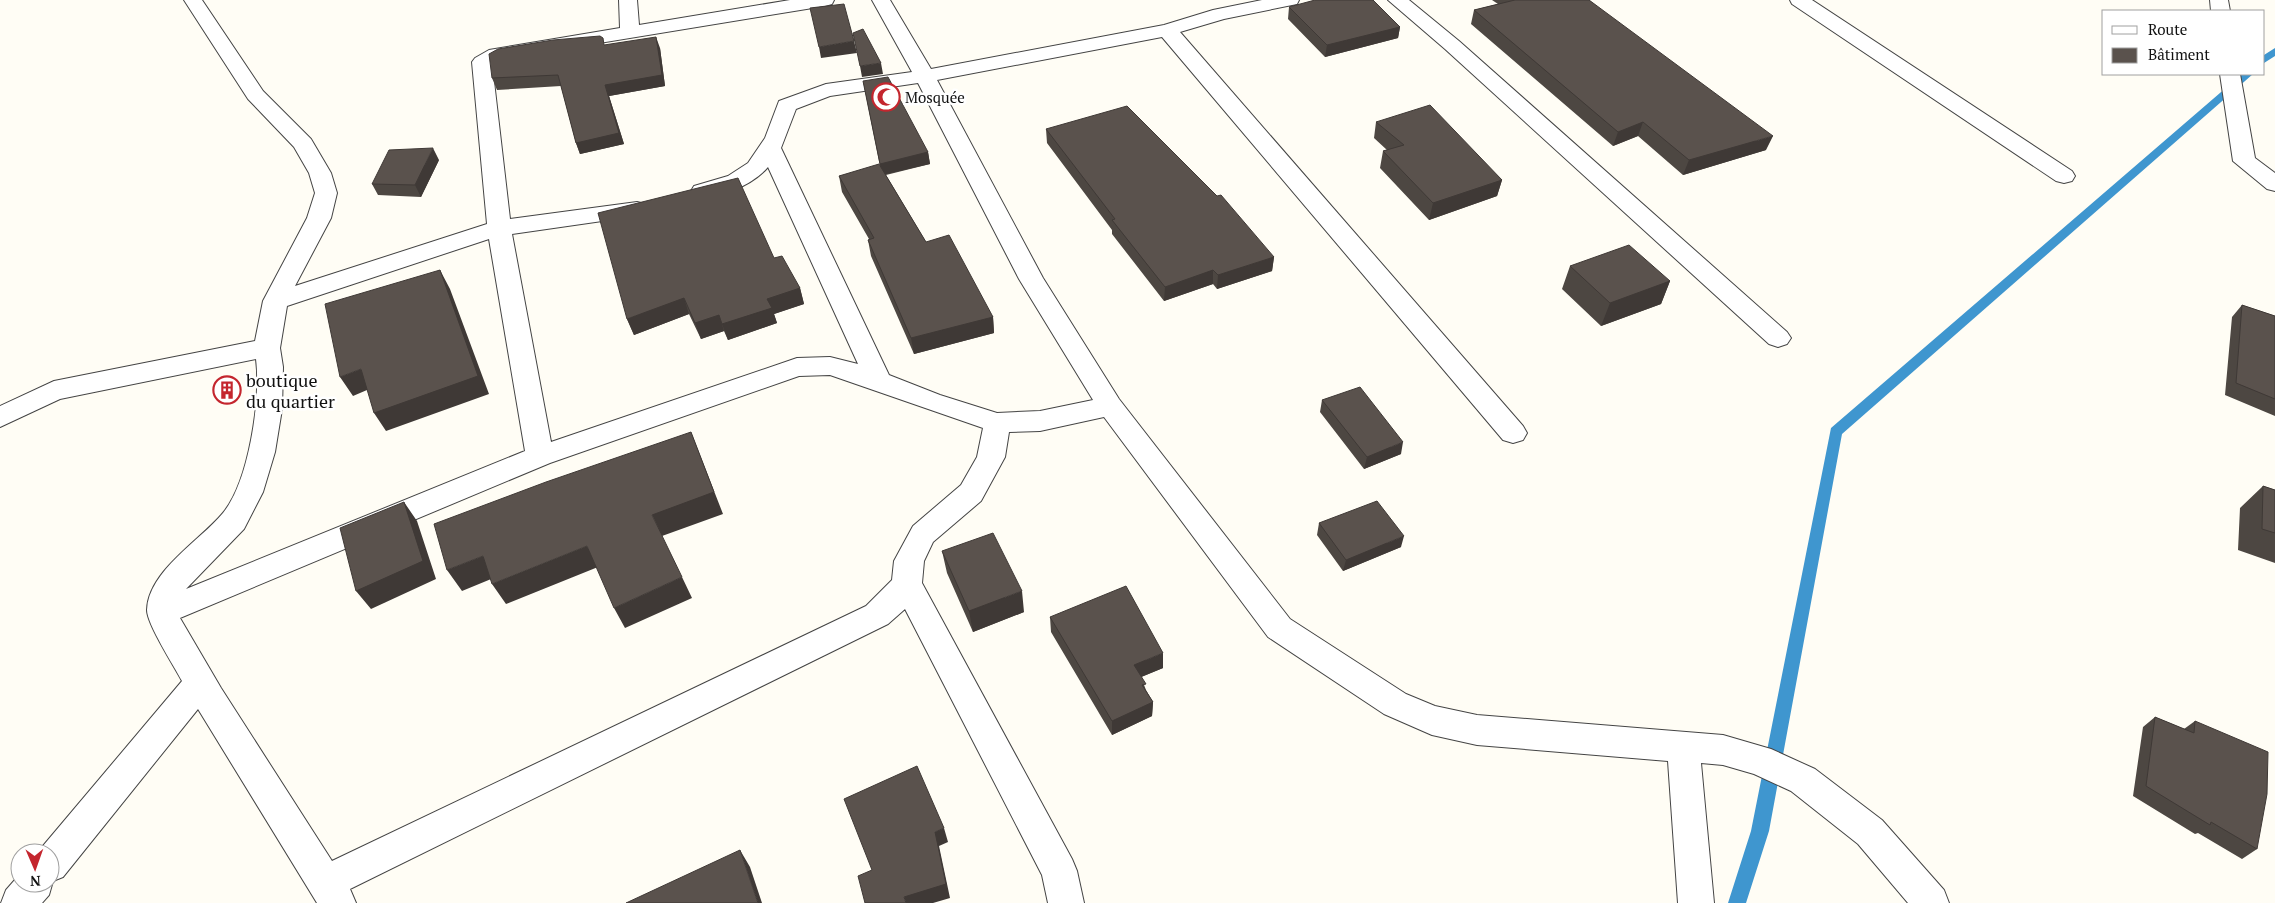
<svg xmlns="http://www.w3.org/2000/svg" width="2275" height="903" font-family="'PT Serif',serif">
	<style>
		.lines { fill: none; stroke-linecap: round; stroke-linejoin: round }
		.stream { fill: #3f96cf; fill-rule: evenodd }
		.street-casing { stroke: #444; stroke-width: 2 }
		.street { fill: #fff; fill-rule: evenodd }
		.wall { fill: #4d4742 }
		.shaded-wall { fill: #3f3936 }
		.building { fill: #5a524d; stroke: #3f3936 }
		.labels { text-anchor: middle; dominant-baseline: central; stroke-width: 5; stroke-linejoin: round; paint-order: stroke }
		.far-poi-label { font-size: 15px; fill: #111; stroke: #fff; text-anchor: start }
		.poi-label { font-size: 18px; fill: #111; stroke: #fff; text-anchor: start }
	</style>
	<rect width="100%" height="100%" fill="#fffdf5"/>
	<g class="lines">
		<!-- stream -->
		<path class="stream" d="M2275,48v8l-11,7v-8z
			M2242,74h11l-411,360 -73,397 -23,72h-18l23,-72 80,-403z"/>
		<!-- street casing -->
		<g class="street-casing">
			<path id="street" d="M184,0h18l61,91 48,48 20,34 6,20 -6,25 -36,68 192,-62 -15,-162 3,-4 14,-8 131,-22 -1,-28h18l2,25 151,-25h44l-2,4 -7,2 -323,53 -10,5 18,155 127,-17 8,2 3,5 -3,5 -8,2 -125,18 39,208 246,-84 33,-1 28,7 -90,-197c-14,17 -52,35 -74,29l-3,-5 3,-5 34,-10 20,-13 17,-25 14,-37 47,-17 86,-12 -40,-72h18l41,69 233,-44 49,-15 49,-10h37l-2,4 -73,15 -44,13 343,394 4,7 -4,7 -10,3 -10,-3 -341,-403 -225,43 106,198 76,121 171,220 116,75 29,12 42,9 246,20 48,14 44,20 67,51 62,70 5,13h-41l-50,-59 -67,-53 -37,-17 -31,-9 -22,-2 13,140h-36l-10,-142 -191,-16 -45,-10 -48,-21 -116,-77 -164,-220 -64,14 -31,1 -4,25 -24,44 -48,41 -9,19 -2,22 150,276 5,12 7,32h-36l-6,-28 -137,-266 -17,15 -538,265 6,14h-39l-119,-194 -135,168 -10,4 -4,14 -7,8h-41l5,-13 14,-16v9h30v-30h-13l145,-172c-8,-15 -35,-57 -35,-71 1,-39 54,-70 76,-97 26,-32 38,-113 33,-154l-196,40 -60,28v-21l54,-25 201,-40 8,-40 44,-83 8,-25 -6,-20 -15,-26 -46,-48zM918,83l101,196 74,121 -53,11 -43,2 -57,-18 -51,-20 -108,-227 15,-39 34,-13zM489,239l36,212 -339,138 58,-60 19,-37 12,-40 7,-43 1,-42 -3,-19 7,-42zM830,375l153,53 -6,29 -16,28 -48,41 -19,35 -2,19 -26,26 -534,255 -111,-173 -41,-70 370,-155 249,-87z
				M1388,0h21l50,41 328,291 4,6 -4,6 -9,3 -9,-3 -324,-295z
				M1790,0h22l260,171 3,5 -3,5 -8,2 -8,-2 -264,-177z
				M2210,0h18l2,11h-19z
				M2220,74h20l15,84 20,15v18l-8,-2 -34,-28z"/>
		</g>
		<!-- street -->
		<use href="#street" class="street"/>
	</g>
	<!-- wall -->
	<path class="wall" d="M1492,0h97l177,150 -83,25 -45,-39 -25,10 -142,-122 3,-14 24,-6z
		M1289,7l111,20 -2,11 -73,19 -37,-38z
		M605,45l55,3 5,38 -56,10 15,48 -44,10 -4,-11 -15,-57 -64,4 -5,-12z
		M863,81l65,71 2,12 -44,11 40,67 67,75 1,16 -80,21 -43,-98 -3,-16 1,-1 -27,-47 -3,-16 41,-10z
		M1376,122l126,58 -5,16 -68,24 -49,-52 3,-17 4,-1 -13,-12z
		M1046,129l228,128 -2,14 -55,18 -4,-5 -49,17 -52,-67v-4l-65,-87z
		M439,160l-18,37 -43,-2 -6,-11z
		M774,258l26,30 4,16 -30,10 3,9 -49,17 -4,-9 -23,8 -12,-25 -55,21 -7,-16z
		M1570,266l100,15 -9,23 -60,22 -39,-37z
		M2242,305l33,11v100l-50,-21 7,-78z
		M1322,400l79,54 -37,15 -44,-57z
		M2263,486l12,4v73l-37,-13 2,-42z
		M1319,523l82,24 -58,24 -26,-36z
		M942,551l82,61 -51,20 -26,-59z
		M1050,617l113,51 -22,9 5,13 7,12 -1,14 -40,19 -61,-103z
		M2155,717l29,12 11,-8 62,128 -15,10 -44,-26 -3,1 -62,-38 10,-69z"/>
	<!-- shaded-wall -->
	<path class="shaded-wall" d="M1400,27l-2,11 -73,19 2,-12z
		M656,37l4,11 5,38 -56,10 15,48 -44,10 -4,-11 29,-58z
		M854,41l3,12 -36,5 -2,-11z
		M881,63l2,11 -21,3 -2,-11z
		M1643,122l-5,14 -25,10 5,-14z
		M1773,136l-7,14 -83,25 6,-15z
		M433,148l6,12 -18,37 -6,-12z
		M928,152l2,12 -48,11 -2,-11z
		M1502,180l-5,16 -68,24 4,-17z
		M1274,257l-2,14 -55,18 1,-14z
		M440,270l10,19 39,105 -103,37 -12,-18z
		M1213,270v14l-49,17 1,-14z
		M1670,281l-9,23 -60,22 9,-23z
		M800,288l4,16 -30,10 3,9 -49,17 -6,-16 45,-25z
		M684,298l5,16 -55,21 -7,-16z
		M719,315l5,16 -23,8 -6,-16z
		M993,317l1,16 -80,21 -3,-16z
		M361,369l13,18 -21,9 -13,-19z
		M691,432l32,82 -61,22 -10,-21z
		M1403,442l-2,12 -37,15 3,-12z
		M404,502l13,19 19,58 -65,30 -15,-18z
		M1404,536l-3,11 -58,24 3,-11z
		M587,546l11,21 -92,37 -14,-20z
		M483,556l13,21 -34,14 -15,-21z
		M682,577l10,21 -67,30 -11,-20z
		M1022,591l2,21 -51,20 -4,-21z
		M1163,653v15l-29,12v-15z
		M1153,702l-1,14 -40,19v-14z
		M944,828l4,14 -9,4 11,52 -17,5h-27l-2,-6 31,-65z
		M740,850l10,17 12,36h-4z"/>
	<!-- building -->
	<path class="building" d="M1315,0h58l27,27 -73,18 -38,-38z
		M1515,0h74l184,136 -84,24 -46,-38 -25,10 -144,-122z
		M844,4l10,37 -35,6 -9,-39z
		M863,29l18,34 -21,3 -7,-33z
		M600,36l3,2 1,7 52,-8 6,38 -57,10 14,48 -43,10 -18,-68 -66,3 -3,-24 9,-5 55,-9z
		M888,77l40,75 -48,12 -17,-83z
		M1430,105l72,75 -69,23 -50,-52 21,-6 -28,-23z
		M1127,106l90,90 4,-1 53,62 -56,18 -5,-5 -48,17 -53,-67 3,-1 -69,-90z
		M433,148l-18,37 -43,-1 17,-34z
		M879,164l47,78 23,-7 44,82 -82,21 -43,-98 6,-2 -35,-62z
		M738,178l36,80 8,-2 18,32 -33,11 5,9 -50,16 -3,-9 -24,8 -11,-25 -57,21 -29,-106z
		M1629,245l41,36 -60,22 -40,-37z
		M440,270l38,106 -104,37 -13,-44 -21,8 -15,-73z
		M2242,305l33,11v83l-39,-16z
		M1360,387l43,55 -36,15 -45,-57z
		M691,432l23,60 -62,23 30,62 -68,31 -27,-62 -95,38 -9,-28 -36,14 -13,-46 112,-42z
		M2263,486l12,4v43l-13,-4z
		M1377,501l27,35 -58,24 -27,-37z
		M404,502l19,59 -67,30 -16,-63z
		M993,533l29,58 -53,20 -27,-60z
		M1126,586l37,67 -29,12 12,19 -4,1 11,17 -41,19 -62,-104z
		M2155,717l39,16 1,-12 73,31 -1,42 -10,55 -46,-27 -1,3 -64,-39z
		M917,766l27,62 -9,4 11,52 -42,13 2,6h-41l-7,-27 14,-6 -28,-71z
		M740,850l18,53h-132z"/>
	<!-- icons -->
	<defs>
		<g id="mosque-ring" transform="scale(1.4375)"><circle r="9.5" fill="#fff" stroke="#c4262e" stroke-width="1.5"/><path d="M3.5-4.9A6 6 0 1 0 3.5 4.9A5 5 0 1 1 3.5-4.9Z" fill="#c4262e"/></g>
		<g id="building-ring" transform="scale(1.4375)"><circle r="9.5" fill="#fff" stroke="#c4262e" stroke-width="1.5"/><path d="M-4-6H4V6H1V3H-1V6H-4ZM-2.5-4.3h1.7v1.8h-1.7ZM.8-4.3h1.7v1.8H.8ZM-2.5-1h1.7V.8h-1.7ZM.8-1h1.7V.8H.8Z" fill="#c4262e"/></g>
	</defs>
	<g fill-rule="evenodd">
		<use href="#mosque-ring" x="886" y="97"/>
		<use href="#building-ring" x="227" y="390"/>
	</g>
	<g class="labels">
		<!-- far-poi labels -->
		<g class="far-poi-label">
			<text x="905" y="97">Mosquée</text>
		</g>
		<!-- poi labels -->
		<g class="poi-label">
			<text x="246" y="380">boutique<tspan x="246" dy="21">du quartier</tspan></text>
		</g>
	</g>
	<!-- legend -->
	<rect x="2102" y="10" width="162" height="65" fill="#ffffff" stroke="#a0a0a0"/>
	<rect x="2112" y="26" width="25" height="8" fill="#ffffff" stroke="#a0a0a0"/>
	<text x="2148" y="35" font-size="15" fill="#111111">Route</text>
	<rect x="2112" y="48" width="25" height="15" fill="#5a524d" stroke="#a0a0a0"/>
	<text x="2148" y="60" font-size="15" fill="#111111">Bâtiment</text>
	<!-- north arrow -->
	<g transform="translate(35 868) rotate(178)"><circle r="24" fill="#ffffff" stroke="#a0a0a0"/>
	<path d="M0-4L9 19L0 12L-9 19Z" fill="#c4262e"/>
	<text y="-8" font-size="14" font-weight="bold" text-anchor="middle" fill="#111111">N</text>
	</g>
</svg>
